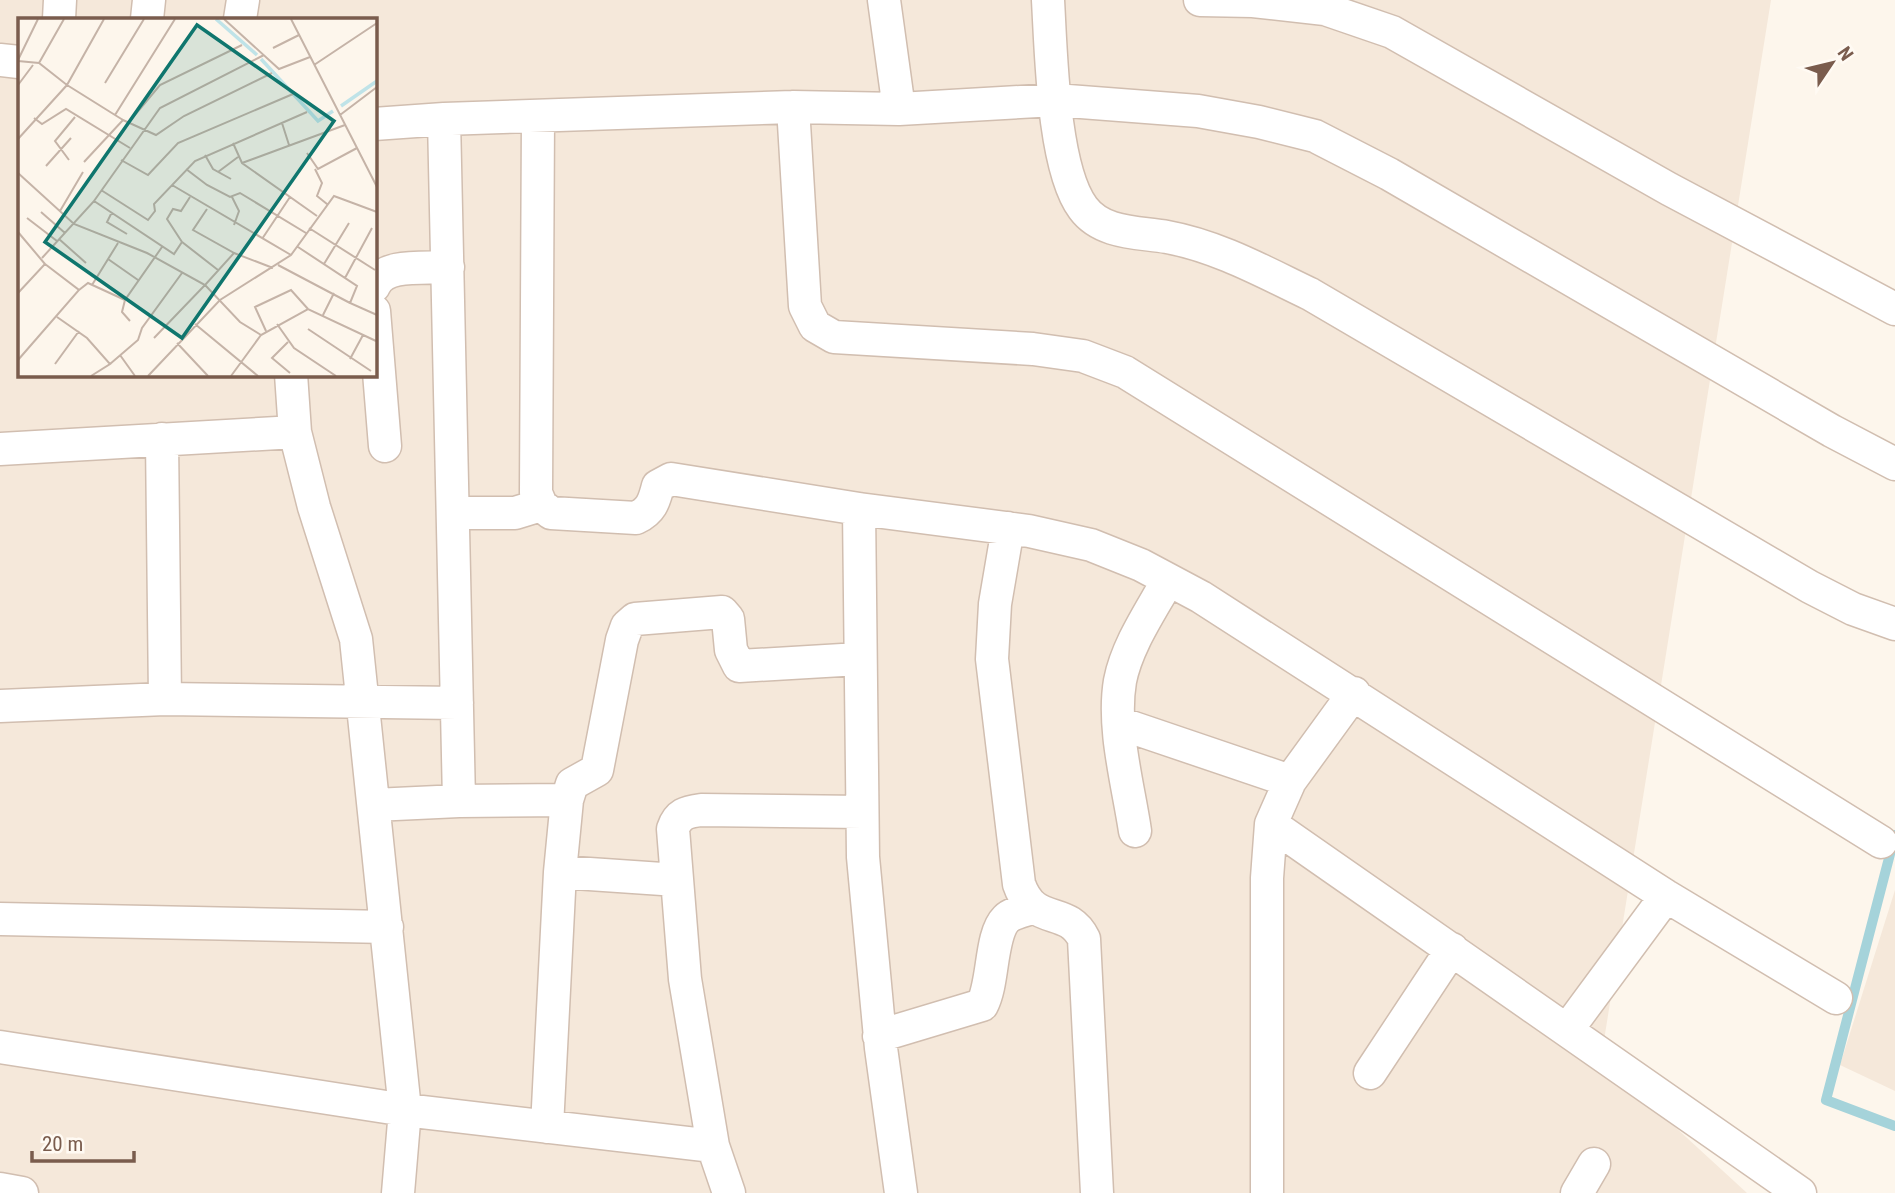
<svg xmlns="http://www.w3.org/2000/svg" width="1895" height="1193" font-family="'Roboto Condensed',sans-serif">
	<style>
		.residential { fill: #f5e8da; fill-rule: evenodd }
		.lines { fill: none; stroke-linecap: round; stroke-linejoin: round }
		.stream { stroke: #a5d3da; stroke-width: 10 }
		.street-casing { stroke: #d1beb0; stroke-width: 35 }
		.street { stroke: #fff; stroke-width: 32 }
		.inset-river { fill: none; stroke: #bfe3e8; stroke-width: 3.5 }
		.inset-road { fill: none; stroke: #c5b3a7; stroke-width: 2 }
		.view { fill: #0f766e; fill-opacity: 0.15; stroke: #0f766e; stroke-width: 3.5 }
		.inset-edge { fill: none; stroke: #7a5c4d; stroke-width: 3.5 }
	</style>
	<rect width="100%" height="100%" fill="#fdf6ec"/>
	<!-- residential -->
	<path class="residential" d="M0,0h1771l-170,1059 146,134h-1747zM19,19h355v355h-355z
		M1895,890v201l-55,-26z"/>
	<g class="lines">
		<!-- stream -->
		<path class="stream" d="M1895,835l-69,265 69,26"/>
		<!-- street casing -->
		<g class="street-casing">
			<path id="street" d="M884,0l15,109
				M1048,0c3,52 5,168 35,208 19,26 55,24 84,29 50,9 97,35 143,57l500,293 43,22 42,15
				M1200,0l53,1 72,8 67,23 277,157 226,120
				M59,19l1,-19
				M147,19l2,-19
				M240,19l3,-19
				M0,60l19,2
				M793,107l12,199 10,20 19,11 199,12 50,7 42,16 756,470
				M538,117l-2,376 5,12 10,8 85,5c15,-7 18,-16 22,-32l13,-7 188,30 170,22 62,14 50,20 60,32 465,299 170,102
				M444,119l349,-12 106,2 156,-9 143,11 61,11 56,14 74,38 443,257 63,33
				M374,124l70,-5 15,682 108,-1 -7,72 -13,255
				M374,286c10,-24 52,-17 74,-19
				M374,311l11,135
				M162,439l3,260
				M0,449l295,-17
				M859,509l4,348 18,191 20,145
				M454,513h61l26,-8
				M1008,528l-13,76 -3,55 27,225c15,44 48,20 65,55l13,254
				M0,706l165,-7 292,4
				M1119,723l171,58
				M567,800l5,-16 25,-14 25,-130 5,-14 8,-7 87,-7 6,7 3,31 8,16 120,-7
				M374,805l85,-4
				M1271,824l529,369
				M1135,831c-7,-47 -23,-103 -15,-150 7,-36 31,-70 48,-101
				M560,872l117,8
				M0,919l387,8
				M1567,1030l99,-134
				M879,1036l103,-31c12,-22 8,-70 24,-86 6,-6 17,-8 26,-11
				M0,1047l405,63 -49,-471 -42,-132 -19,-75 -4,-58
				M1370,1073l82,-124
				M713,1146l16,47
				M0,1189l22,4
				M398,1193l7,-83 308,36 -28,-167 -12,-150c5,-15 13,-17 28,-19l161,2
				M1267,1193v-315l4,-54 19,-43 64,-88
				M1577,1193l17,-29"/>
		</g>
		<!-- street -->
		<use href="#street" class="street"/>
	</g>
	<!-- overview -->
	<g transform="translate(18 18)">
		<rect width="359" height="359" fill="#fdf6ec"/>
		<path class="inset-river" d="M198,1l41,36M243,41l57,62 15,-10M323,88l36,-25"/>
		<path class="inset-road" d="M86,1l-37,66 56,35M206,1l55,50 31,-12M273,1l86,168M255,30l26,-13M0,42l20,-41M0,43l21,2 28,22 -49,54M21,45l25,-44M296,47l63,-42M87,65l39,-64M0,67l15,-20M97,97l60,-96M322,97l37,-28M16,100l8,6 24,-15 64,39M111,104l31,-37 82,-40M264,105l7,22M215,125l9,20 75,53M289,135l11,16 39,-21M187,137l8,14 18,10M51,142l-14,-19 20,-24M103,142l27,15 30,-32 115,-49M66,144l39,-42 33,15 28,-19 88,-43M224,145l103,-38M28,148l25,-28M168,151l21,16 23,12 10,-4 66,40M297,151l7,14 -5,13 10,8M200,154l20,-15M0,155l56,51 73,29 58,32 -51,53M154,167l119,70M83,172l47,30 7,-9 -1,-7 41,-43 112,-49M214,179l7,14 -5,14M76,183l66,-93 104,-53M189,191l-14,21 41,23 -29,32 35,37 21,13M42,193l23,-39M23,194l24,21M94,194l-5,10 20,12M9,200l30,23M291,210l66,42M0,214l27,32 -27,29M41,221l27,24M244,221l28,-42M164,224l-15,-23 6,-10 8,2 9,-14M280,229l59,39 -7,17 27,12M216,235l39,15M24,240l52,-57 80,53 8,-12 36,28M90,241l30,21M306,246l25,-41M260,247l72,38M327,260l27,-50M74,267l26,-42M61,272l9,-7 37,17M305,297l11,-22M39,299l30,21 23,26 -19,12M112,303l-8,-9 3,-12 37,-53M177,306l63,52M259,306l17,24 42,28M290,311l63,42M248,313l-11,-24 36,-17 17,19M270,324l-16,16 18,15M159,325l31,33M102,337l15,21M332,341l13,-24M0,342l61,-70 -34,-26M37,346l24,-33M92,346l28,-24 4,-12 40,-55M130,358l72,-76 71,-45 43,-59 43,16M213,358l30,-41 47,-26 68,32"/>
		<path class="view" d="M179,7l137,96 -152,217 -137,-96z"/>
		<rect width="359" height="359" class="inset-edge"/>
	</g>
	<!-- north arrow -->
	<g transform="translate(1832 63) rotate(55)" stroke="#fffaf3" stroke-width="5" paint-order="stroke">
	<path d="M0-5L12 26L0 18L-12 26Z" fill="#7a5c4d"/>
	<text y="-10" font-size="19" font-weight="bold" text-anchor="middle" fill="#7a5c4d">N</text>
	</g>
	<!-- scale -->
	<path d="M32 1151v10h102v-10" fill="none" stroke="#7a5c4d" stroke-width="3.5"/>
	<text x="42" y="1151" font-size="21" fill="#7a5c4d" stroke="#fffaf3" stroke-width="5" paint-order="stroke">20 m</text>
</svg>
